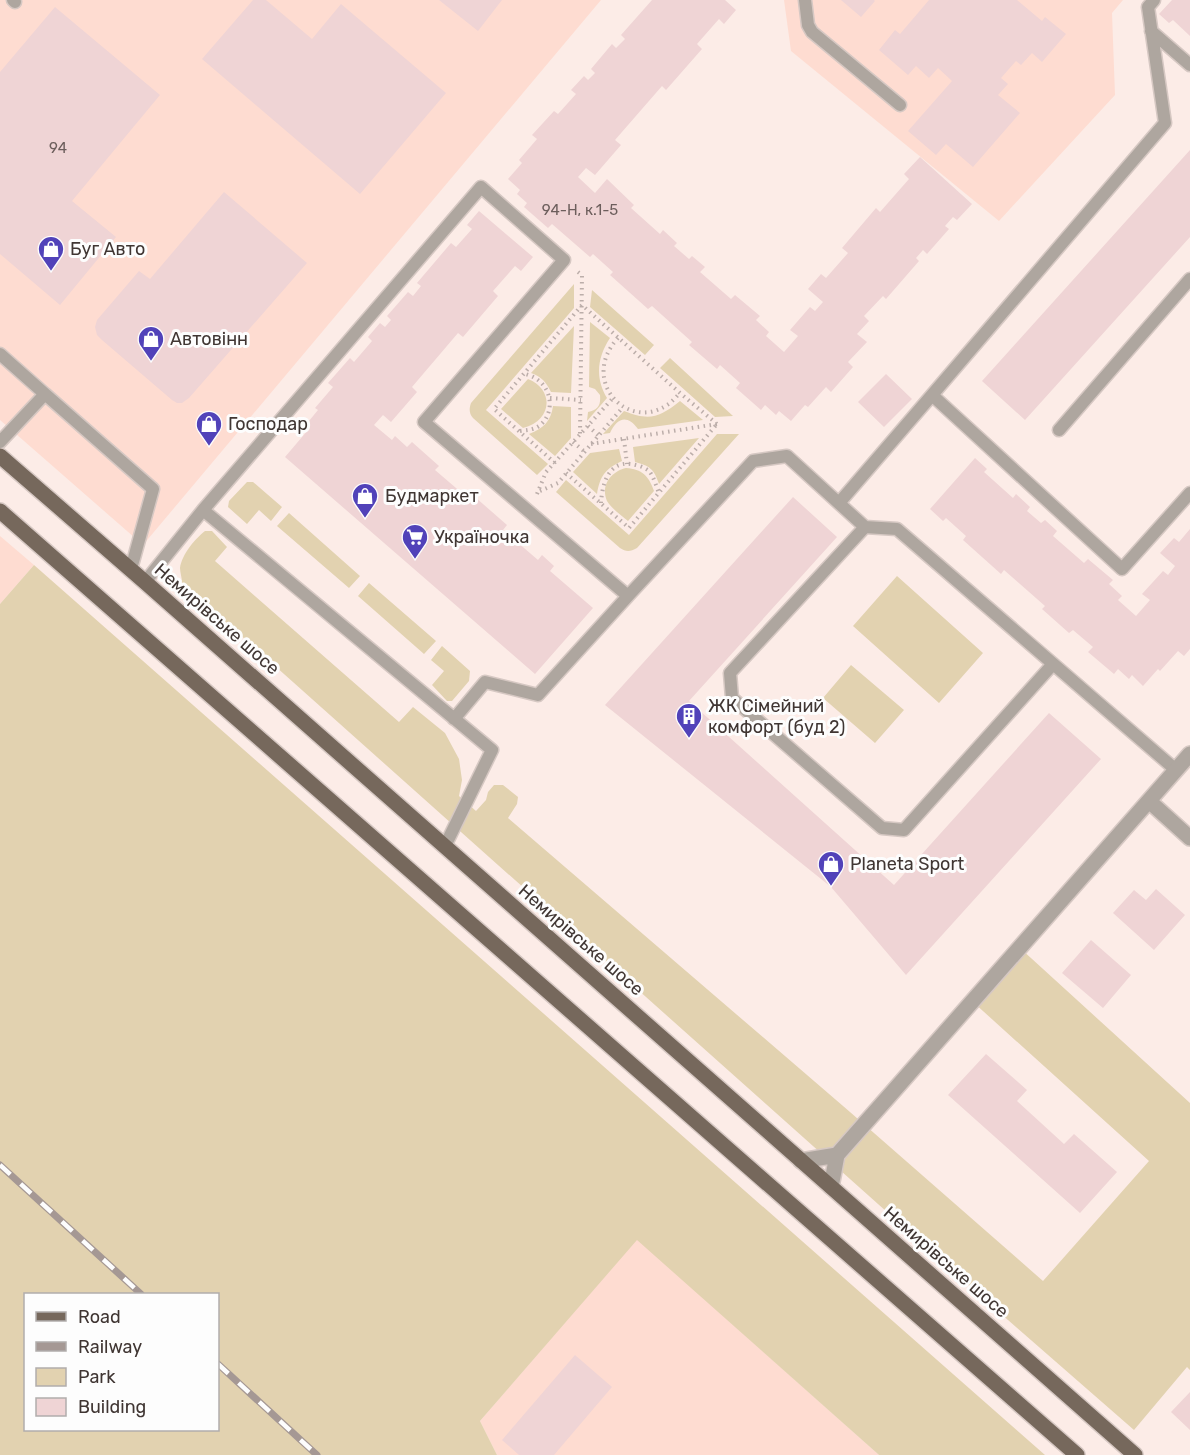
<svg xmlns="http://www.w3.org/2000/svg" width="1190" height="1455" font-family="Rubik,sans-serif">
	<style>
		.built { fill: #fedcd1 }
		.green { fill: #e2d2b0; fill-rule: evenodd }
		.building { fill: #efd4d5 }
		.lines { fill: none; stroke-linecap: round; stroke-linejoin: round }
		.service-casing { stroke: #d6c8c3; stroke-width: 15 }
		.minor-casing { stroke: #d6c8c3; stroke-width: 18 }
		.primary-casing { stroke: #d6c8c3; stroke-width: 18 }
		.path { stroke: #bcaeaa; stroke-width: 4; stroke-dasharray: 1.5 4.5; stroke-linecap: butt }
		.service { stroke: #aea69f; stroke-width: 12 }
		.minor { stroke: #aea69f; stroke-width: 15 }
		.primary { stroke: #76685c; stroke-width: 15 }
		.rail-casing { stroke: #a59894; stroke-width: 7 }
		.rail { stroke: #fdfdfd; stroke-width: 4.5; stroke-dasharray: 14; stroke-linecap: butt }
		.labels { text-anchor: middle; dominant-baseline: central; stroke-width: 6; stroke-linejoin: round; paint-order: stroke }
		.number-label { font-size: 15px; fill: #6c5e5c }
		.poi-label { font-size: 18px; fill: #403633; stroke: #fdfdfd; text-anchor: start }
		.street-label { font-size: 18px; fill: #403633; stroke: #fdfdfd }
	</style>
	<rect width="100%" height="100%" fill="#fcece7"/>
	<!-- built -->
	<path class="built" d="M0,0h601l-458,545 -143,-125z
		M784,0h339l-11,13 3,82 -116,126 -208,-170z
		M0,536l34,29 -34,39z
		M637,1239l242,216h-382l-17,-34z"/>
	<!-- green -->
	<path class="green" d="M574,284v24l-88,102 62,54 -11,11 -64,-57c-4,-5 -4,-9 -2,-15z
		M592,290l62,55 -9,10 -55,-48z
		M590,322l20,16c-13,20 -15,40 -3,60l-20,23 1,-9c10,-2 13,-7 12,-17l-5,-6 -6,-2z
		M574,326l-3,67 -20,-1c-5,-10 -9,-15 -20,-19z
		M670,358l63,58 -18,1 -55,-49z
		M528,379c27,11 24,42 -5,49l-22,-19z
		M680,401l23,19 -65,9c-11,-15 -21,-11 -28,4l-7,1 21,-23c25,10 35,7 56,-10z
		M553,406l18,1v31l-16,18 -26,-22c15,-6 22,-13 24,-28z
		M717,434h22l-102,114c-7,4 -11,4 -17,0l-64,-56 10,-12 63,55z
		M699,438l-40,46c-5,-15 -9,-18 -24,-22l-2,-15z
		M619,449l3,12c-17,8 -22,15 -25,33l-24,-22 17,-19z
		M626,468c16,1 23,8 28,23l-26,30c-7,-6 -17,-13 -21,-20 -7,-16 5,-30 19,-33z
		M247,482h6l29,25 -11,14 -12,-11 -12,14 -19,-17 1,-6z
		M289,513l71,63 -11,12 -72,-62z
		M205,531h7l15,16 -12,14 184,161 14,-15 32,26 14,26 3,21 -3,16 17,15 10,-11 2,-8 6,-7h9l15,12 -1,7 -9,14 342,294 193,169 106,-120 -176,-159 47,-54 170,155v267l-3,-3 -53,63 -126,-110 -826,-737c0,-5 -2,-11 -2,-15 2,-14 15,-29 25,-37z
		M34,565l1011,890h-166l-242,-215 -157,181 17,34h-497v-851zM26,1294h192v136h-192z
		M897,576l86,77 -44,50 -86,-77z
		M369,583l67,58 -12,13 -66,-58z
		M442,646l28,25 -1,10 -17,20h-5l-15,-16 12,-14 -13,-11z
		M851,665l53,45 -29,33 -52,-45z"/>
	<!-- building -->
	<path class="building" d="M253,0h13l46,39 29,-35 105,89 -86,101 -158,-135z
		M439,0h63l-24,31z
		M652,0h73l11,10 -12,14 -5,-5 -22,25 5,5 -36,41 -4,-4 -47,54 6,5 -26,30 -9,-7 -8,9 17,16 12,-14 27,26 -3,3 29,26 3,-4 14,13 -3,3 15,13 3,-3 13,11 -5,5 31,27 4,-4 25,21 -4,4 13,12 -3,4 18,16 14,-16 -8,-6 20,-23 5,4 8,-9 -15,-13 13,-15 5,4 22,-25 -6,-5 34,-40 4,4 29,-33 -5,-5 16,-17 52,47 -15,16 -4,-3 -8,9 4,3 -22,25 -4,-4 -7,8 3,3 -33,38 -3,-3 -19,20 5,5 -12,13 10,8 -19,20 5,5 -22,25 -5,-5 -18,20 -3,-2 -14,16 -12,-10 -3,4 -11,-10 -4,5 -25,-22 4,-5 -20,-18 -3,4 -28,-24 3,-3 -40,-36 -4,3 -38,-34 3,-3 -20,-18 -3,3 -38,-33 -4,4 -24,-21 3,-4 -10,-9 3,-4 -12,-11 14,-16 -3,-3 18,-21 -5,-4 22,-24 4,3 18,-20 -5,-4 13,-14 4,4 7,-7 -4,-4 21,-25 4,4 9,-9 -4,-4z
		M841,0h33l1,1 -14,16z
		M929,0h88l25,21 3,-4 21,17 -24,28 -10,-9 -11,12 -5,-4 -15,17 7,6 -10,11 22,18 -47,54 -27,-23 -10,11 -28,-24 44,-50 -14,-13 -9,10 -13,-12 -8,9 -29,-25 16,-20 5,4z
		M1172,0h18v36l-17,-16 -4,3 -10,-9z
		M55,7l105,88 -88,106 44,36 -56,68 -60,-51v-182z
		M1190,150v87l-165,183 -43,-39z
		M224,192l83,71 -118,135 -7,5h-5l-5,-3 -70,-60 -5,-5 -2,-8 2,-7 42,-49 11,8z
		M479,211l54,46 -12,14 -6,-5 -22,25 5,5 -35,41 -5,-4 -46,54 5,5 -26,30 -8,-7 -9,10 18,15 3,-4 12,11 5,-5 27,24 -4,4 28,24 4,-4 40,35 -4,5 35,30 4,-5 12,11 -4,5 43,37 -58,66 -250,-217 23,-27 -4,-3 14,-17 -3,-2 18,-21 -5,-4 22,-25 4,4 18,-21 -4,-4 12,-14 5,4 6,-7 -4,-4 21,-24 5,4 8,-10 -4,-3 34,-40 5,4 16,-18 -5,-4z
		M886,374l26,25 -28,28 -26,-25z
		M975,458l12,11 -3,3 29,26 3,-4 14,13 -3,4 14,12 4,-3 12,11 -4,5 31,27 4,-4 25,21 -4,4 13,12 -4,4 18,16 14,-16 -8,-6 21,-23 5,4 7,-9 -15,-13 14,-15 5,4 11,-13v120l-6,7 -6,-5 -18,20 -2,-2 -15,17 -11,-11 -3,4 -11,-10 -4,5 -26,-22 5,-5 -20,-17 -4,3 -27,-24 3,-3 -41,-36 -3,4 -38,-34 3,-4 -20,-18 -3,3 -13,-12z
		M793,497l44,40 -148,164 205,184 155,-172 52,46 -195,216 -75,-88 -226,-182z
		M1156,889l29,26 -31,35 -41,-37 21,-23 12,10z
		M1091,940l40,35 -28,33 -41,-35z
		M986,1054l41,36 -10,11 47,43 10,-10 43,38 -37,41 -132,-118z
		M575,1355l37,32 -58,68h-35l-17,-15z
		M1190,1392v38l-19,-18z"/>
	<g class="lines">
		<!-- service casing -->
		<g class="service-casing">
			<path id="service" d="M13,0l2,2
				M805,0l3,25 4,7 88,73
				M1151,31l39,34
				M0,354l45,40 -45,48
				M45,394l108,95 -22,80
				M932,395l233,-272 -17,-116 6,-7
				M1059,430l131,-151
				M839,503l93,-108 190,174 68,-76
				M203,510l289,240 -47,96
				M865,527l32,2 279,241
				M145,582l58,-72 278,-323 83,73 -140,162 204,174 -90,99 -53,-13 -31,37
				M628,596l125,-135 34,-5 78,71 -135,146 2,25 150,130 22,2 149,-166"/>
		</g>
		<!-- minor casing -->
		<g class="minor-casing">
			<path id="minor" d="M1149,801l41,37
				M801,1161l36,-6 53,-60 300,-341
				M831,1187l6,-32"/>
		</g>
		<!-- primary casing -->
		<g class="primary-casing">
			<path id="primary" d="M0,456l145,126 990,873
				M0,511l1077,944"/>
		</g>
		<!-- path -->
		<path class="path" d="M578,272l4,3 -2,159
			M618,338c-39,42 9,94 49,67 5,-3 9,-8 13,-12
			M550,398l31,2
			M588,426l11,10
			M520,431c7,-1 13,-1 19,-5 15,-11 14,-35 -1,-46 -4,-3 -9,-5 -13,-6
			M624,439l3,25
			M573,442l12,10
			M591,444l126,-20
			M555,463l-61,-54 88,-104 98,88 37,31
			M566,473l63,55 88,-104
			M540,491l18,-8 65,-76
			M537,494l9,-22 67,-74
			M601,503c1,-18 7,-42 30,-39 6,1 13,3 18,7 5,6 7,15 10,22"/>
		<!-- service -->
		<use href="#service" class="service"/>
		<!-- minor -->
		<use href="#minor" class="minor"/>
		<!-- primary -->
		<use href="#primary" class="primary"/>
		<!-- rail casing -->
		<g class="rail-casing">
			<path id="rail" d="M0,1165l141,129
				M218,1364l99,91"/>
		</g>
		<!-- rail -->
		<use href="#rail" class="rail"/>
	</g>
	<!-- icons -->
	<defs>
		<g id="shop-pin" transform="scale(1.35)"><path d="M0 17L-7.5 6A9.5 9.5 0 1 1 7.5 6Z" fill="#5142b9" stroke="#fdfdfd"/><path d="M-5-2.5h2.3a2.7 3.5 0 0 1 5.4 0H5L5.5 6h-11ZM-1.5-2.5h3a1.5 2.3 0 0 0-3 0Z" fill="#fff"/></g>
		<g id="supermarket-pin" transform="scale(1.35)"><path d="M0 17L-7.5 6A9.5 9.5 0 1 1 7.5 6Z" fill="#5142b9" stroke="#fdfdfd"/><path d="M-6-5.5h2.5l.6 2H6L4.5 2H-2.5L-4.4-4H-6ZM-1.5 3.2a1.3 1.3 0 1 0 .1 0ZM3 3.2a1.3 1.3 0 1 0 .1 0Z" fill="#fff"/></g>
		<g id="building-pin" transform="scale(1.35)"><path d="M0 17L-7.5 6A9.5 9.5 0 1 1 7.5 6Z" fill="#5142b9" stroke="#fdfdfd"/><path d="M-4-6H4V6H1V3H-1V6H-4ZM-2.5-4.3h1.7v1.8h-1.7ZM.8-4.3h1.7v1.8H.8ZM-2.5-1h1.7V.8h-1.7ZM.8-1h1.7V.8H.8Z" fill="#fff"/></g>
	</defs>
	<g fill-rule="evenodd">
		<use href="#shop-pin" x="51" y="249"/>
		<use href="#shop-pin" x="151" y="339"/>
		<use href="#shop-pin" x="209" y="424"/>
		<use href="#shop-pin" x="365" y="496"/>
		<use href="#supermarket-pin" x="415" y="537"/>
		<use href="#building-pin" x="689" y="716"/>
		<use href="#shop-pin" x="831" y="864"/>
	</g>
	<g class="labels">
		<!-- number labels -->
		<g class="number-label">
			<text x="58" y="148">94</text>
			<text x="580" y="210">94-Н, к.1-5</text>
		</g>
		<!-- poi labels -->
		<g class="poi-label">
			<text x="70" y="249">Буг Авто</text>
			<text x="170" y="339">Автовінн</text>
			<text x="228" y="424">Господар</text>
			<text x="385" y="496">Будмаркет</text>
			<text x="434" y="537">Україночка</text>
			<text x="708" y="706">ЖК Сімейний<tspan x="708" dy="21">комфорт (буд 2)</tspan></text>
			<text x="850" y="864">Planeta Sport</text>
		</g>
		<!-- street labels -->
		<g class="street-label">
			<text transform="translate(217 619) rotate(41)">Немирівське шосе</text>
			<text transform="translate(581 940) rotate(41)">Немирівське шосе</text>
			<text transform="translate(946 1262) rotate(41)">Немирівське шосе</text>
		</g>
	</g>
	<!-- legend -->
	<rect x="24" y="1293" width="195" height="138" fill="#fdfdfd" stroke="#b1adac" stroke-width="1.5"/>
	<rect x="36" y="1312" width="30" height="9" fill="#76685c" stroke="#b1adac" stroke-width="1.5"/>
	<text x="78" y="1323" font-size="18" fill="#403633">Road</text>
	<rect x="36" y="1342" width="30" height="9" fill="#a59894" stroke="#b1adac" stroke-width="1.5"/>
	<text x="78" y="1353" font-size="18" fill="#403633">Railway</text>
	<rect x="36" y="1368" width="30" height="18" fill="#e2d2b0" stroke="#b1adac" stroke-width="1.5"/>
	<text x="78" y="1383" font-size="18" fill="#403633">Park</text>
	<rect x="36" y="1398" width="30" height="18" fill="#efd4d5" stroke="#b1adac" stroke-width="1.5"/>
	<text x="78" y="1413" font-size="18" fill="#403633">Building</text>
</svg>
